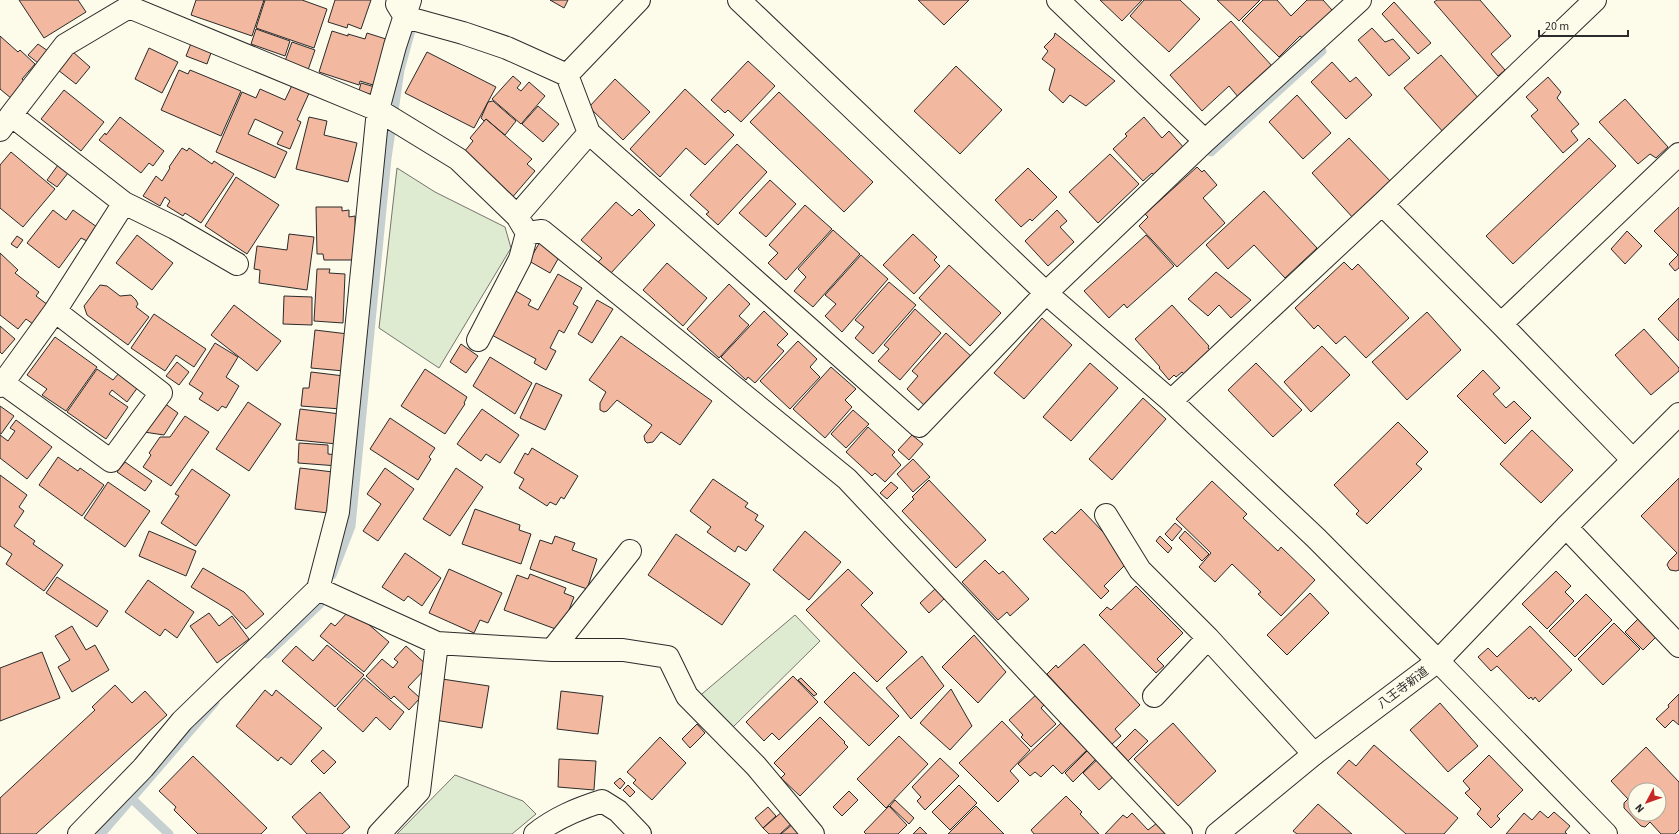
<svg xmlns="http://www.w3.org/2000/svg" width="1679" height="834" font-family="'Source Sans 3','Noto Sans JP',sans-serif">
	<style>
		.green { fill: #deebd1; stroke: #74746e }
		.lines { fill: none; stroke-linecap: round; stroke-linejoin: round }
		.stream { stroke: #c7d0d0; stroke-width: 9 }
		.building { fill: #f2b8a0; stroke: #2b2b2b; fill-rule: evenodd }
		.street-casing { stroke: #2b2b2b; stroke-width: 24 }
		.secondary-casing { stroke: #2b2b2b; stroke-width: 24 }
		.street { stroke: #fdfbea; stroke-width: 22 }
		.secondary { stroke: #fdfbea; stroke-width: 22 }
		.labels { text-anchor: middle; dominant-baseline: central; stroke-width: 3; stroke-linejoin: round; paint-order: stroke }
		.street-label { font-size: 12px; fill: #2b2b2b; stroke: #fdfbea }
	</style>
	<rect width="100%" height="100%" fill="#fdfbea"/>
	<!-- green -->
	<path class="green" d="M397,168l38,24 70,35 6,21 -72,120 -60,-40z
		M795,615l25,26 -90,89 -34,-31z
		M455,775l68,26 13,13 -24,20h-115z"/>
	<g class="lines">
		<!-- stream -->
		<path class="stream" d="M1211,152l111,-101
			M332,575l19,-49 36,-368 13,-88 11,-40
			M267,654l53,-50 5,-13
			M132,799l37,35
			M101,834l114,-132"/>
	</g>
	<!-- building -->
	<path class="building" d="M19,0h59l8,12 -42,26z
		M196,0h68l-12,36 -61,-21z
		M265,0h37l25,9 -13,39 -58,-20z
		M335,0h36l-10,29 -13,-5 -1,4 -19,-6z
		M550,0h18l-4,8z
		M918,0h51l-25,25z
		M1100,0h42l-20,21z
		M1144,0h36l20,19 -31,33 -39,-36z
		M1217,0h43l-21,21z
		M1263,0h14l14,16 16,-16h16l9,10 -28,29 -4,-3 -21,21 -37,-36z
		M1437,0h43l31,36 -20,18 14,16 -7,6 -64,-74z
		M1394,2l37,41 -13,11 -36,-40z
		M1231,21l42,46 -34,31 -10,-12 -27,25 -32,-36z
		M1372,28l13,14 8,-3 17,19 -21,18 -31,-36z
		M256,29l34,12 -5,15 -34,-12z
		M332,31l16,5v-2l17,5 2,-6 22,7 -16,45 -13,-4 -1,4 -40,-13z
		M1055,33l60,48 -29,25 -16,-11 -7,8 -14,-13 6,-21 -13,-10 6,-8 -4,-4 10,-10z
		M0,36l18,16 2,-2 15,14 -13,15 4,4 -14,16 -12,-10z
		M192,41l20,9 -5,14 -21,-8z
		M292,42l23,8 -7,20 -23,-9z
		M38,44l10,7 -10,12 -10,-8z
		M149,48l29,14 -16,31 -27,-14z
		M73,52l17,15 -14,17 -18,-14z
		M427,52l69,35 -22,41 -69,-35z
		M1441,55l39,45 -36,33 -40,-45z
		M748,61l27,25 -34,36 -13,-12 -3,3 -14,-13z
		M1332,62l18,20 6,-5 16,18 -26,24 -35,-37z
		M956,66l46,44 -42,44 -46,-43z
		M179,70l9,4 2,-4 51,21 -20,45 -60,-26z
		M513,76l8,7 -4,5 4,3 8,-9 16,14 -24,28 -29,-25z
		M1548,77l13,15 -4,6 22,26 -8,7 7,9 -15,13 -32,-37 7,-6 -12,-13z
		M615,79l35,33 -27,28 -34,-33z
		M293,83l17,8 -13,29 4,2 -11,27 -13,-5 6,-12 -28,-13 -7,15 39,18 -12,26 -59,-26 26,-60 14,6 4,-9 25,11z
		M361,83l14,4 -2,8 -14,-4z
		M685,89l49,46 -29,30 -19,-17 -26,29 -30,-28z
		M64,90l40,32 -23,29 -40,-32z
		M779,92l94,90 -29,30 -94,-90z
		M1297,95l34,38 -28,26 -34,-37z
		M1625,99l43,48 -12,11 -6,-4 -12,10 -39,-42z
		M493,101l23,20 -11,14 -19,-16 -2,2 -3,-3 7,-16z
		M538,106l21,18 -16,18 -21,-18z
		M120,117l44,34 -11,15 -4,-3 -8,10 -42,-33 6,-7 1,2z
		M309,117l18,4 -3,14 33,8 -9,39 -52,-13z
		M1144,117l18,21 7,-7 16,18 -30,27 -3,-3 -9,8 -30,-32 14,-13 -2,-2z
		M486,119l46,40 -5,5 8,7 -25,29 -50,-43 13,-16 -3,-3z
		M1349,138l43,45 -38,36 -42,-46z
		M1589,138l27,28 -103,98 -27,-28z
		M737,144l30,28 -49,53 -12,-11 3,-2 -19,-17z
		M182,148l5,3 2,-3 23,16 2,-3 20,13 -33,49 -16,-10 -2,3 -16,-10 3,-5 -5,-4 -5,9 -17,-10 13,-20 6,5 8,-13 -1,-1z
		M11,152l44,37 -32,38 -23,-19v-43z
		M1110,154l29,30 -41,39 -29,-31z
		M58,165l10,8 -11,14 -10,-7z
		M1197,167l5,5 2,-2 13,15 -14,13 22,25 -48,44 -38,-41 9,-9 -3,-3z
		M1028,168l29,29 -25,24 -2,-2 -9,8 -26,-27z
		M236,177l43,28 -32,49 -42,-28z
		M770,180l26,24 -30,33 -27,-24z
		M1264,191l53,57 -32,30 -31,-33 -26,24 -22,-24z
		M616,202l16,14 7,-7 16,16 -44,48 -13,-11 4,-4 -21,-18z
		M805,205l27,24 -46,51 -18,-17 10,-10 -9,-8z
		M316,207h26v4l7,-1v7l6,-1 1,44h-32l-1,-6h-6z
		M1679,207v61l-4,3 -6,-7 9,-9 -24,-24z
		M53,210l13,10 7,-10 24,17 -10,14 -6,-3 -22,30 -32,-25z
		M1057,210l10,11 -7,6 14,15 -26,24 -23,-25z
		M833,230l27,24 -47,53 -19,-16 12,-14 -8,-8z
		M1627,231l15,15 -17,18 -14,-15z
		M289,234l25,3 -7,53 -48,-7 1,-13 -6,-1 3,-23 30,4z
		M913,234l24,23 -3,3 6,6 -26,28 -31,-29z
		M137,235l36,28 -21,27 -36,-27z
		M1146,235l28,31 -47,42 -3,-4 -15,14 -25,-27z
		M17,236l6,4 -6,8 -6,-4z
		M541,240l21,12 -12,21 -21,-12z
		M0,253l18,17 -3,3 24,19 -3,4 12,9 -15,19 -7,-5 -8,10 -18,-14z
		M861,255l27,24 -46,53 -17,-16 11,-12 -11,-9z
		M1344,262l8,8 6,-6 51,54 -43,40 -21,-22 -9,8 -18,-19 -4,4 -19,-21z
		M667,263l40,35 -24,28 -40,-36z
		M949,265l52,48 -31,33 -51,-48z
		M317,269h13l-1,4 16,1 -2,49 -29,-2z
		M1216,272l35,28 -20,18 -12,-13 -11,11 -20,-17z
		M558,274l24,14 -9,16 5,3 -14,26 -5,-3 -9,18 6,3 -10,19 -12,-7 2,-4 -46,-25 24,-44 17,10 -3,5 10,5z
		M889,282l27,23 -43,49 -18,-16 9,-11 -9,-7z
		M729,284l21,20 -11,12 10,9 -30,33 -32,-29z
		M100,285l7,1 13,10 11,-1 5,5 2,4 -2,3 13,10 -21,28 -41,-30 -3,-9z
		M284,296l28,1v28l-29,-1z
		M1679,298v43l-21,-22z
		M597,300l16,9 -21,34 -14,-9z
		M234,305l47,36 -24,30 -46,-36z
		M1172,305l37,41 -1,2 3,3 -26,24 -3,-3 -6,5 -2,-2 -5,5 -10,-12 1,-1 -25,-28z
		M915,309l26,24 -41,47 -22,-19 11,-12 -5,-4z
		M764,311l24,23 -11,11 7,6 -29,32 -7,-6 -2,3 -25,-23z
		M1427,312l34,38 -54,50 -35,-38z
		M154,314l52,35 -12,18 -18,-12 -11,16 -34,-23z
		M1042,318l30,27 -48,54 -30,-26z
		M0,326l15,13 -13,15 -2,-2z
		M1644,329l35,39v3l-28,24 -36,-40z
		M315,330l33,4 -4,37 -33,-3z
		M946,333l27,25 -46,50 -20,-19 11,-13 -6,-5z
		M621,336l91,65 -32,44 -19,-13 -8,10 -6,1 -2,-2 -1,-5 8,-11 -35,-25 -10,11 -3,1 -4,-2v-7l6,-11 -17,-12z
		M55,337l42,30 -31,44 -24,-16 5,-6 -20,-14z
		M798,341l19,18 -7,8 10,10 -30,32 -30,-28z
		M215,343l23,14 -12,20 13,9 -13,22 -4,-2 -4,5 -19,-12 4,-6 -14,-9z
		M461,344l17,12 -12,17 -16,-11z
		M1322,346l28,29 -39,37 -27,-30z
		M490,357l42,26 -17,31 -42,-28z
		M177,362l12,10 -10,13 -13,-9z
		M1090,363l28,25 -47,53 -28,-24z
		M1256,363l46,47 -29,27 -45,-47z
		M831,367l25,22 -11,11 7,7 -27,31 -32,-29z
		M97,369l16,11 6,-7 19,14 -11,15 -15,-12 -3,4 19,13 -22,32 -39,-27z
		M425,369l42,28 -3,6 1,1 -20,30 -44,-28z
		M1483,370l17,18 -7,6 13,14 8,-7 17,17 -26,26 -48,-48z
		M311,372l33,4 -3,33 -40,-3 2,-18h6z
		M536,383l26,12 -17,35 -25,-12z
		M1143,398l23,21 -54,61 -23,-21z
		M248,402l33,22 -32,47 -33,-22z
		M164,403l14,10 -14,22 -20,-3z
		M0,406l14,10 -13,18h-1z
		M300,409l40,5 -3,30 -41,-4z
		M482,409l37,26 -19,28 -14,-9 -5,7 -24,-17z
		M853,410l16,14 -23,24 -15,-14z
		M185,416l24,16 -38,54 -28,-19 8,-12 -2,-2 11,-16h10z
		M390,418l45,30 -6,9 2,2 -13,21 -48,-31z
		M16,420l36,27 -25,32 -27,-21v-23l8,6 7,-10 -5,-3z
		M1398,422l30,30 -12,12 6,5 -55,55 -11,-10 3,-3 -25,-26z
		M868,427l27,25 -3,3 9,10 -16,17 -10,-9 -3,3 -26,-24z
		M1532,430l41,40 -32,33 -41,-39z
		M912,435l11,9 -14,16 -11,-10z
		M299,443l29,2v9l10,1v11l-40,-3z
		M532,448l46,28 -14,23 -3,-2 -5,8 -6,-3 -3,4 -28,-18 5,-9 -10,-6 11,-20 3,2z
		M58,457l20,14 2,-3 24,17 -22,31 -43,-31z
		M913,459l17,18 -17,15 -16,-18z
		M125,462l27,19 -7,10 -28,-19z
		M300,468l33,4 -5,41 -33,-4z
		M385,468l29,21 -36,52 -15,-10 18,-27 -14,-10z
		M456,468l27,19 -33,49 -27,-17z
		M192,469l38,26 -34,51 -35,-23 18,-27 -4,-2z
		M0,475l27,20 -8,12 5,4 -10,15 21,15 -2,3 30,21 -19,26 -38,-27 6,-10 -12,-8z
		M1679,478v92l-3,1 -6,-1 -3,-5 2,-4 8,-8 -36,-37z
		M713,479l35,24 -3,4 13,8 -3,5 9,6 -18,25 -8,-5 -3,6 -28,-20 4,-5 -21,-16z
		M929,480l57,60 -30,28 -54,-57 12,-12 -2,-2z
		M1212,481l35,33 -4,4 35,33 3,-4 34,33 -34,36 -23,-22 3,-2 -29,-28 -17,18 -16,-15 12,-14 -35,-34z
		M108,482l42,29 -25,36 -41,-29z
		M891,482l7,6 -11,11 -7,-6z
		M475,509l45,16 -1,5 12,4 -10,30 -59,-20z
		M1081,509l49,51 -26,26 5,5 -8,8 -58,-60 9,-8 3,3z
		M1175,523l7,6 -10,12 -7,-7z
		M149,531l47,20 -10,25 -47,-20z
		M805,531l36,31 -32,38 -36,-30z
		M1185,531l24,23 -7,7 -23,-23z
		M676,534l74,50 -28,41 -74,-50z
		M555,536l20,7 -3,7 25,9 -10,30 -57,-20 10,-29 12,4z
		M1160,536l12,12 -4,5 -12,-12z
		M405,553l36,25 -19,28 -14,-10 -4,5 -22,-14z
		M985,560l14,14 4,-3 26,28 -19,17 -3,-4 -9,8 -36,-38z
		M203,568l41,24 20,22 -18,15 -17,-19 -38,-23z
		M449,569l53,24 -14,30 -8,-3 -6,13 -45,-20z
		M848,569l25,24 -12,12 46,47 -30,30 -71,-72z
		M1556,571l15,15 -6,6 9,9 -27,28 -25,-25z
		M530,574l36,14 -2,5 10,4 -13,34 -57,-21 13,-35 11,4z
		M57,577l51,34 -11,16 -51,-34z
		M148,580l46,32 -17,26 -12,-9 -5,7 -35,-24z
		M1136,586l47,47 -26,26 7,7 -8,7 -57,-58 8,-8 4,3z
		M936,588l9,10 -16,15 -9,-10z
		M1310,593l19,20 -42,42 -20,-20z
		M1586,594l26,26 -37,37 -26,-26z
		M348,612l10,8 2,-3 29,25 -25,30 -44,-36 11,-13 4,3z
		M209,613l10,13 13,-10 17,23 -32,24 -27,-37z
		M1639,618l18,18 -14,14 -18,-18z
		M1614,623l26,26 -37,36 -25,-26z
		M72,626l14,24 9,-5 14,25 -37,22 -14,-25 12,-7 -15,-24z
		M1530,626l42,44 -33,32 -4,-5 -2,3 -2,-3 -2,2 -32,-33 -6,5 -13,-14 10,-9 9,9z
		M974,635l32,37 -28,31 -36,-36z
		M1084,644l56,61 -25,24 6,7 -9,8 -65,-70 9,-9 2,3z
		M327,645l37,30 -29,32 -53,-46 14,-15 17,15z
		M406,646l22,20 -20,21 12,11 -11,12 -15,-14 -3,3 -25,-23 16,-17 11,9 5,-6 -4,-3z
		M42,652l18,46 -60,23v-53z
		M922,656l22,30 -33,33 -25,-31z
		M854,672l45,44 -30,30 -45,-44z
		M793,676l25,26 -39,38 -7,-7 -8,8 -18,-19z
		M364,678l40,34 -14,18 -14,-13 -13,15 -26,-23z
		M801,678l16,16 -3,2 -16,-16z
		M442,679l47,7 -7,42 -47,-8z
		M115,685l17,18 13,-12 22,24 -131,119h-36v-36l95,-88 -3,-3z
		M951,689l21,37 -22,24 -30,-27z
		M265,690l7,6 4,-6 46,38 -31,37 -10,-8 -3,4 -42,-35z
		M561,691l42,5 -5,38 -41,-5z
		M1038,693l9,9 -6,6 15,16 -25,23 -10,-10 2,-2 -14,-15z
		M1679,694v31l-6,-5 -8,8 -9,-9 13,-12 -1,-2z
		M1440,703l38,43 -30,26 -38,-42z
		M820,717l25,25 -1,1 4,4 -48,49 -19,-18 4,-4 -11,-11z
		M1002,721l28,29 -20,21 9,10 -21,21 -39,-39z
		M1061,723l26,27 -25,24 -9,-9 -12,12 -6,-5 -5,4 -12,-12z
		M1173,723l43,48 -38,35 -44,-47z
		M697,724l8,9 -15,15 -8,-9z
		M1135,729l13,12 -20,20 -12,-13z
		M899,736l29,28 -42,44 -29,-29z
		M660,737l26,26 -34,37 -19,-17 3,-3 -9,-8z
		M1374,745l84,73 -14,16h-38l-69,-61 12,-13 7,6z
		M1646,747l33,35v48l-4,4h-14l-11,-12 -5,5 -4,-1 -17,-18v-5l4,-4 -17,-18zM1635,790h24v24h-24z
		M323,750l13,12 -12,12 -13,-13z
		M1087,751l9,8 -23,23 -8,-9z
		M1489,755l34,35 -26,26 3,3 -9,9 -14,-14 4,-5 -16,-16 5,-4 -7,-8z
		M193,756l74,72 -6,6h-63l-24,-24 2,-3 -17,-16z
		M1100,757l16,17 -17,16 -16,-17z
		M940,758l19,18 -34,34 -8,-9 4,-4 -9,-10z
		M559,759l37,2 -2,29 -36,-3z
		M620,778l5,5 -5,6 -6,-6z
		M628,785l7,7 -5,5 -7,-7z
		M959,785l18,18 -27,27 -18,-18z
		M849,791l9,9 -16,16 -9,-9z
		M320,792l30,35 -8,7h-35l-15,-17z
		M1066,796l16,16 -2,2 19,20h-65l-3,-4z
		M895,800l19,18 -5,6 -19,-18z
		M1318,804l34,30h-55l-4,-3z
		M889,806l18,19 -9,9h-32l-2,-2z
		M976,806l28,28h-56z
		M768,807l8,9 -13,12 -8,-10z
		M783,811l10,11 -13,12h-11l-6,-6z
		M1540,811l8,7 6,-6 16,14 -5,6 2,2h-61l18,-21 8,7z
		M1132,813l16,17 9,-7 9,11h-61l18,-19 4,3z
		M794,823l6,11h-19z
		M920,827l7,7h-14z"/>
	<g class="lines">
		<!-- street casing -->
		<g class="street-casing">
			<path id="street" d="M739,0l307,293 125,108 145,137 122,123 128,-134 113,-113
				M1058,0l147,141
				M397,4l8,13 58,16 44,15 60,27 72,-75
				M567,75l22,58
				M11,115l54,-70 64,-38 249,103 80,49 59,57
				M0,130l11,-15 113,88 51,25 62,36
				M1382,204l119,120 132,136
				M527,233l15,-2 305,248 334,355
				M1501,324l178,-170
				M478,340l42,-81 7,-26 -10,-17 72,-83 330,293 127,-133 159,-152 155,-141
				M3,383l52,-72 69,-108
				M0,386l3,-3 108,78 50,-68 -106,-82
				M1171,401l211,-197 213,-204
				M1106,515l34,55 68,68 -54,58
				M1566,527l113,119
				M318,589l119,54 115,7h71l45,7 19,39 69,70 57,68
				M1208,638l106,116
				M552,650l78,-99
				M79,834l64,-66 39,-47 136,-132 20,-77 40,-402 17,-64 15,-46
				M379,834l40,-43 18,-148
				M535,834c20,-16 42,-25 67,-33l16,10 22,23"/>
		</g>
		<!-- secondary casing -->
		<g class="secondary-casing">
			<path id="secondary" d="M1217,834l97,-80 124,-93 168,173"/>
		</g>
		<!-- street -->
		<use href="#street" class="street"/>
		<!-- secondary -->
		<use href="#secondary" class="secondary"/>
	</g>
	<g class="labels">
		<!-- street labels -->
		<g class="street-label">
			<text transform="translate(1403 688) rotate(-37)">八王寺新道</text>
		</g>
	</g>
	<!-- north arrow -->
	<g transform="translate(1647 802) rotate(229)"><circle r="19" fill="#fdfbea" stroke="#a9a89e"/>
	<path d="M0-3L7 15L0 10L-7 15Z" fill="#c62828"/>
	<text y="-6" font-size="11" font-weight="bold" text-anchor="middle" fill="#2b2b2b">N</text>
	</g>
	<!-- scale -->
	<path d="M1539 30v6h89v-6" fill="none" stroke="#2b2b2b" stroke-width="2"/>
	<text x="1545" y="30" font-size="12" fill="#2b2b2b" stroke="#fdfbea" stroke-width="3" paint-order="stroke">20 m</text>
</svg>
